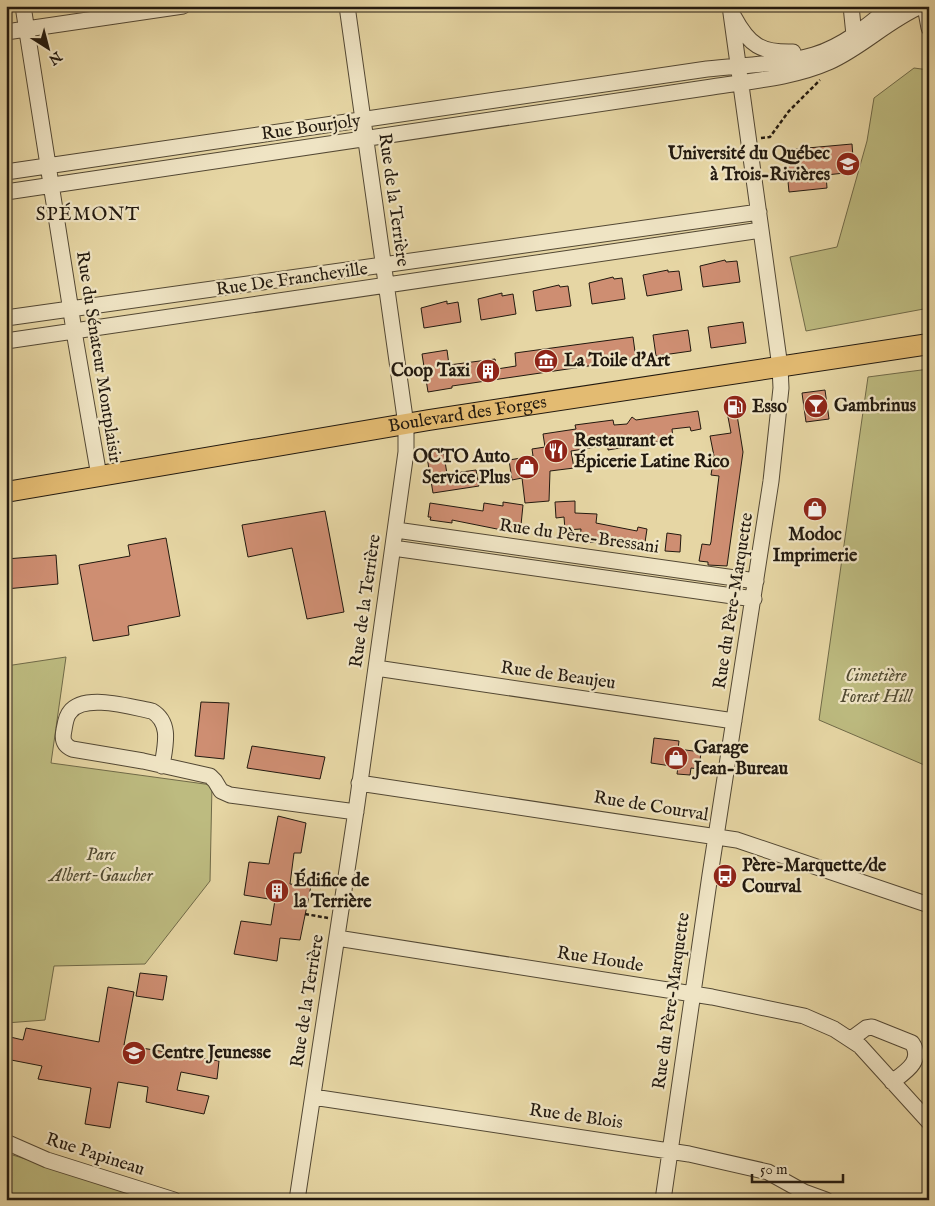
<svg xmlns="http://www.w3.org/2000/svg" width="935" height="1206" font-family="'IM FELL English',serif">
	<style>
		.green { fill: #bdbb80; stroke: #706a48 }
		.building { fill: #ce8e72; stroke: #22190f }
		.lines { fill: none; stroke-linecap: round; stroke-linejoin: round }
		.minor-casing { stroke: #534834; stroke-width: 17 }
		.major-casing { stroke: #22190f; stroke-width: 22 }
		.path { stroke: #22190f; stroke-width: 2.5; stroke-dasharray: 4 2.5; stroke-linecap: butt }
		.minor { stroke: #efe4c4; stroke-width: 15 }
		.major { stroke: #e3bb72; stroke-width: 20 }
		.labels { text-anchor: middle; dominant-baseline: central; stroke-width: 4.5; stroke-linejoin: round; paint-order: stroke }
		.street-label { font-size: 18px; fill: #22190f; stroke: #efe4c4 }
		.poi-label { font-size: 18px; font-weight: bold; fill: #22190f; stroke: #efe4c4; text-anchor: start }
		.park-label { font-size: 18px; font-style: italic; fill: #504a31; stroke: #efe4c4 }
		.neighbourhood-label { font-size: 19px; letter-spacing: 1px; fill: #22190f; stroke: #efe4c4 }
	</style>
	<rect width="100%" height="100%" fill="#e6d6a4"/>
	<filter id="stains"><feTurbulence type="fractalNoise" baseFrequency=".004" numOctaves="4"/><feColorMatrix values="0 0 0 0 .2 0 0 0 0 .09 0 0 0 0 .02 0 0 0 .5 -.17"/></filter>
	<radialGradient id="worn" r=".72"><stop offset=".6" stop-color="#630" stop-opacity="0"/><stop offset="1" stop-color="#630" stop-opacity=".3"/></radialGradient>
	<!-- green -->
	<path class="green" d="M914,68l15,2v238l-123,23 -16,-74 47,-10 30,-106 7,-43z
		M929,369v398l-110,-47 49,-343z
		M66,657l-15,106 161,22 -2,96 -65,83 -91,2 -9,54 -39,3v-357z
		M6,1153l154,47h-154z"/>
	<!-- building -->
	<path class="building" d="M852,144l2,28 -28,3 1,13 -38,4 -4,-42z
		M725,260l1,2 11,-1 3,21 -37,5 -3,-21z
		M668,270v2l11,-1 3,19 -35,6 -4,-21z
		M613,277l1,2 8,-1 3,21 -33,5 -3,-21z
		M559,285l1,2 8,-1 3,20 -35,5 -3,-20z
		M502,293v3l11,-2 3,20 -35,6 -3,-21z
		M447,301v3l11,-2 3,20 -37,6 -3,-20z
		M743,322l3,21 -35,5 -3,-21z
		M688,330l3,21 -35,5 -3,-21z
		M633,337l3,22 -184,27v2l-24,4 -6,-38 25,-4 2,15 46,-6 2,10 19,-3 -1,-13z
		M825,390l4,29 -23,3 -4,-29z
		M742,398l3,15 -8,2 6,37 -16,114 -19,-1v-3l-9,-1 3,-17 8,1 1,-3 8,-66 -8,-1 3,-19 -4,-20 21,-3 -6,-32z
		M698,411l3,18 -10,2 -1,-4 -18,2 1,10 -65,11v-3l-5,-1 -32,5 3,17 -24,3 -1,30 -24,2 -3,-25 -10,2 -3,-20 24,-4 -1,-7 13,-2 -2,-13 33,-5 -1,-4 38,-5 1,5 13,-1 5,-7 4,3z
		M443,449l4,25 29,-4 3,16 -46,7 -7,-42z
		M575,501v12l22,1 -1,9 41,8 1,-4 9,2 -3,20 -36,-6 -28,-1 1,-13 -16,1 -1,-13 -8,1 -1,-16z
		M503,502l20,3 -2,20 -4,-1 -1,6 -19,-1 -45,-9v3l-22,-3 1,-3h-3l2,-14 53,8 1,-8 19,3z
		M325,511l19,101 -37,7 -15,-71 -44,9 -6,-32z
		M667,533l14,2 -1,17 -15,-1z
		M166,538l14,78 -52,10 1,9 -36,6 -14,-76 51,-9 -2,-11z
		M56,555l2,29 -52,5v-30z
		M201,702l28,1 -5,56 -29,-3z
		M654,738l25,3 -1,8 23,3 -2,17 -8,-1 -1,7 -13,-1 1,-7 -27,-4z
		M252,746l73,11 -5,22 -73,-11z
		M278,816l28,7 -5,30h-7l-4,31 21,2 -11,54 -20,-2 -3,23 -43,-7 7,-33 30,4 4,-25 -31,-5 5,-33 20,2z
		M140,973l27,3 -4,24 -27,-4z
		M108,987l26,5 -10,53 95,16 -2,18 -36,-7 -4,18 32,6 -5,18 -58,-12 2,-15 -30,-5 -8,46 -25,-4 6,-36 -53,-9 4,-13 -36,-7v-23l17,4 3,-12 73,14z"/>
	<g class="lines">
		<!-- minor casing -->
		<g class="minor-casing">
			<path id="minor" d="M23,6l53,337 23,133
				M851,6l3,29
				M925,6l4,22
				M734,17c15,28 27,36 59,35
				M6,32l177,-26
				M6,172l701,-103c35,-4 73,-4 107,-14 29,-9 54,-29 77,-49
				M6,192l706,-105c38,-6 81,-9 117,-25 32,-14 58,-41 92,-56
				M6,318l753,-106
				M6,341l755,-111
				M396,530l360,51
				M393,548l361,51
				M376,668l358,53
				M162,766c3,-20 10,-43 -10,-55 -21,-4 -68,-18 -82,1 -4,4 -5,12 -6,18 -2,9 -1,15 8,19l71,12 67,15 5,5 6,10 9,4 126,17
				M359,783l378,57 192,65
				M337,938l375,59 92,19 30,13 26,17 69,76
				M851,1039l15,-11 6,-1 40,16c12,18 -7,29 -20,39
				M313,1097l376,57 79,18 36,20 22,8
				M6,1142l41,18 127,40
				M297,1200l60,-396 49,-352v-27l-59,-419
				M663,1200l47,-325 61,-394 10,-93 -1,-21 -50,-361"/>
		</g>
		<!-- major casing -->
		<g class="major-casing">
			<g id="major">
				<path id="s1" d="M6,492l423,-72 500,-76"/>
			</g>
		</g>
		<!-- path -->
		<path class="path" d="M761,138l9,-1 19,-26 31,-31
			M305,914l23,4"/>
		<!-- minor -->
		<use href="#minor" class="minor"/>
		<!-- major -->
		<use href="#major" class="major"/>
	</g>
	<!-- icons -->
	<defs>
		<g id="university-disc" transform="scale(1.25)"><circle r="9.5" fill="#8f2418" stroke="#efe4c4"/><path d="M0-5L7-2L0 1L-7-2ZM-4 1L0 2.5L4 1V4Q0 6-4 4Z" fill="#fff"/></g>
		<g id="museum-disc" transform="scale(1.25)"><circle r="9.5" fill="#8f2418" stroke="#efe4c4"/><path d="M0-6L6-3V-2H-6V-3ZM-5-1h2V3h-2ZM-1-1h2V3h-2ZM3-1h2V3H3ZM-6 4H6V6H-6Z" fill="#fff"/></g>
		<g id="building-disc" transform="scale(1.25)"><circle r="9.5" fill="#8f2418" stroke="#efe4c4"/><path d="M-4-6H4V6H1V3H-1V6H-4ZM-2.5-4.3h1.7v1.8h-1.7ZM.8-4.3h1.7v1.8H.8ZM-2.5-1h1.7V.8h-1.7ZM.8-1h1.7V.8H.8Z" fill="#fff"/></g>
		<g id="bar-disc" transform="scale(1.25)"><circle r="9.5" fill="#8f2418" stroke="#efe4c4"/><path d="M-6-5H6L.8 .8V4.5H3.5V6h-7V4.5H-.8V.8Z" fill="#fff"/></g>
		<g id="fuel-disc" transform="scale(1.25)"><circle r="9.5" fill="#8f2418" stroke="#efe4c4"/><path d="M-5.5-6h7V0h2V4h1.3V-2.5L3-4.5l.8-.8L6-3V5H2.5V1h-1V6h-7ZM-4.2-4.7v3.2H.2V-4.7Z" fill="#fff"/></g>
		<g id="restaurant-disc" transform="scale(1.25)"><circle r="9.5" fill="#8f2418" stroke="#efe4c4"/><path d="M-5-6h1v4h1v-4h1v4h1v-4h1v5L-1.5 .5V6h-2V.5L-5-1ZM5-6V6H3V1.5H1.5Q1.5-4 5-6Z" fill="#fff"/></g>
		<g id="shop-disc" transform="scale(1.25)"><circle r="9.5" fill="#8f2418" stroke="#efe4c4"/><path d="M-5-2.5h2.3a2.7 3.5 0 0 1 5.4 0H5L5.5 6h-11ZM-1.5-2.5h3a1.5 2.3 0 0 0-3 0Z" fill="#fff"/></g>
		<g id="bus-disc" transform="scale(1.25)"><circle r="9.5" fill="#8f2418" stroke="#efe4c4"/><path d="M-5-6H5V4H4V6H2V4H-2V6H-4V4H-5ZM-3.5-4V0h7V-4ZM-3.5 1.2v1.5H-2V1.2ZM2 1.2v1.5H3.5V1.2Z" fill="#fff"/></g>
		<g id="school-disc" transform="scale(1.25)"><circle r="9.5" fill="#8f2418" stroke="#efe4c4"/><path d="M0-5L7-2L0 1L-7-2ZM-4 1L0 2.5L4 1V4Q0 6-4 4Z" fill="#fff"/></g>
	</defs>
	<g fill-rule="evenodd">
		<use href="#university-disc" x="848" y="164"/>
		<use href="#museum-disc" x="546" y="361"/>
		<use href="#building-disc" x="488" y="371"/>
		<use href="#bar-disc" x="816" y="406"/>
		<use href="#fuel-disc" x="735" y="407"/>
		<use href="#restaurant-disc" x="556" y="451"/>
		<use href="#shop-disc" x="527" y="467"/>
		<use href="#shop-disc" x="815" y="509"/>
		<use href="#shop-disc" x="676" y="758"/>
		<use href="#bus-disc" x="725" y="876"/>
		<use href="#building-disc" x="277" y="891"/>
		<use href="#school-disc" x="134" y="1053"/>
	</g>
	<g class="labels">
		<!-- street labels -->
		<g class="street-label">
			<text transform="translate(311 128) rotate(-8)">Rue Bourjoly</text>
			<text transform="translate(393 200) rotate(82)">Rue de la Terrière</text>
			<text transform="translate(292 280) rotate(-8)">Rue De Francheville</text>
			<text transform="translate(98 357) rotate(81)">Rue du Sénateur Montplaisir</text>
			<text stroke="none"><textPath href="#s1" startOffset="468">Boulevard des Forges</textPath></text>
			<text transform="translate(579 537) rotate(8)">Rue du Père-Bressani</text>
			<text transform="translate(366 601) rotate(-82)">Rue de la Terrière</text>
			<text transform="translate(734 601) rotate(-81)">Rue du Père-Marquette</text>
			<text transform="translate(558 676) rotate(8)">Rue de Beaujeu</text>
			<text transform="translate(651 807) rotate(9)">Rue de Courval</text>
			<text transform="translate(600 960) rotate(9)">Rue Houde</text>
			<text transform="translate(308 1001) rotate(-81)">Rue de la Terrière</text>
			<text transform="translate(672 1001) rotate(-82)">Rue du Père-Marquette</text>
			<text transform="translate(576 1117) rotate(8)">Rue de Blois</text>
			<text transform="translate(95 1155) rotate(18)">Rue Papineau</text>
		</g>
		<!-- poi labels -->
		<g class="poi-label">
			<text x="830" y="154" text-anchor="end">Université du Québec<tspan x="830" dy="21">à Trois-Rivières</tspan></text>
			<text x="564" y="361">La Toile d'Art</text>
			<text x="470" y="371" text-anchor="end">Coop Taxi</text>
			<text x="834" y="406">Gambrinus</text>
			<text x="752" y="407">Esso</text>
			<text x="574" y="441">Restaurant et<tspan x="574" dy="21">Épicerie Latine Rico</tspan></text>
			<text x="510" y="457" text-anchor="end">OCTO Auto<tspan x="510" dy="21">Service Plus</tspan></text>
			<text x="815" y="535" text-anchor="middle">Modoc<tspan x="815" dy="21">Imprimerie</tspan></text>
			<text x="694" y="748">Garage<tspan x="694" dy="21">Jean-Bureau</tspan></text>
			<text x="742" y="866">Père-Marquette/de<tspan x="742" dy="21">Courval</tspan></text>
			<text x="294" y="881">Édifice de<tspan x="294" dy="21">la Terrière</tspan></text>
			<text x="152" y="1053">Centre Jeunesse</text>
		</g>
		<!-- park labels -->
		<g class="park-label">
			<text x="876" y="676">Cimetière<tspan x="876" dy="21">Forest Hill</tspan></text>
			<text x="101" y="855">Parc<tspan x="101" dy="21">Albert-Gaucher</tspan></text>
		</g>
		<!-- neighbourhood labels -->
		<g class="neighbourhood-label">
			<text x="88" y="215">SPÉMONT</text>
		</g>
	</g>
	<!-- margin -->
	<rect width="935" height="1206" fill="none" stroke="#e6d6a4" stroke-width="25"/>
	<rect x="8" y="8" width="920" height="1191" fill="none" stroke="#22190f" stroke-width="2.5"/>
	<rect x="12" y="12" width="910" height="1181" fill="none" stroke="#22190f"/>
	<!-- north arrow -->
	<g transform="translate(48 48) rotate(144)" stroke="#efe4c4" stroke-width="4" paint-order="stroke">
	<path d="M0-4L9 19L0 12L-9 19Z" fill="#22190f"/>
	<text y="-8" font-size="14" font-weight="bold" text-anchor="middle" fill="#22190f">N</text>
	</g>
	<!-- scale -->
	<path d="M752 1174v8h91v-8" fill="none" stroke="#22190f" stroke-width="2.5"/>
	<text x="760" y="1174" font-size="15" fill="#22190f" stroke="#efe4c4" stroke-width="4" paint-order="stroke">50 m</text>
	<rect width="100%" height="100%" filter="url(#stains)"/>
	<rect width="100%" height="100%" fill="url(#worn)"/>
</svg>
